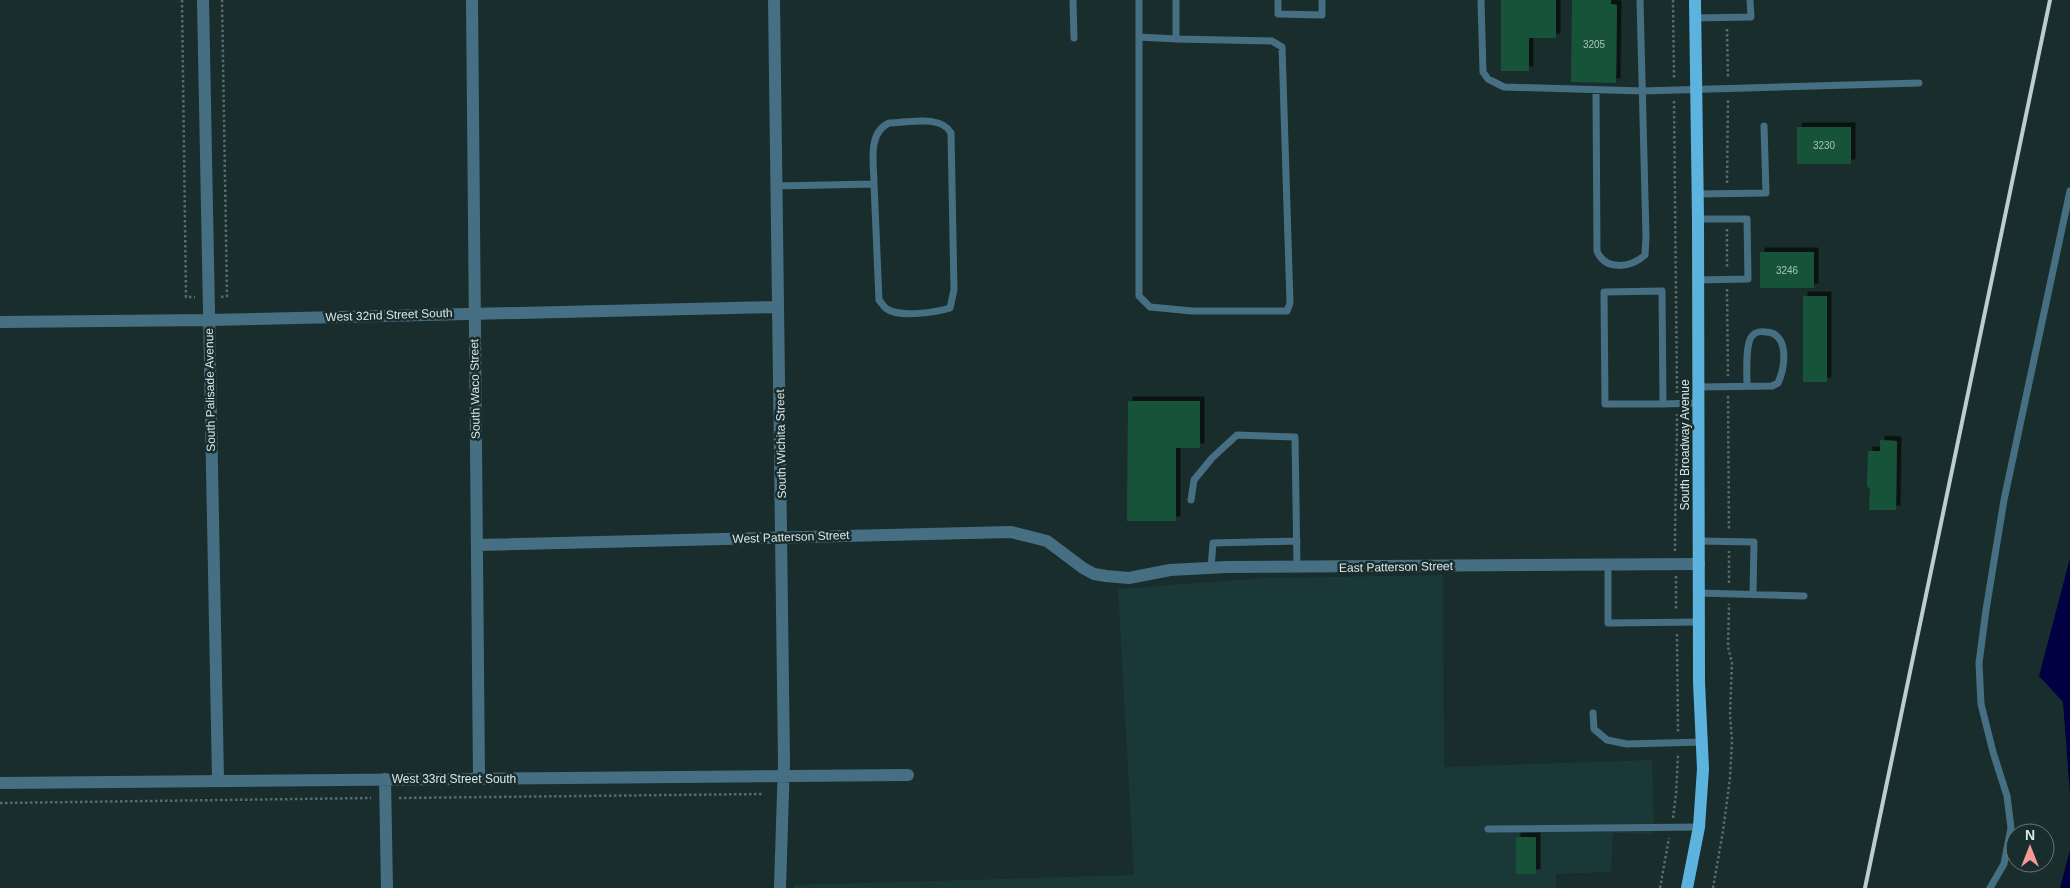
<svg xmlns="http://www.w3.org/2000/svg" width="2070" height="888" font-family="Helvetica,sans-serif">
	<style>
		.built { fill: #1a3838 }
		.water { fill: #010043 }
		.building { fill: #185239; filter: url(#shadow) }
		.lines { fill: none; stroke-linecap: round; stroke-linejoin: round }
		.path { stroke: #596b6b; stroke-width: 2.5; stroke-dasharray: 2.5 2.5; stroke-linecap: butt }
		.lane { stroke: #476f83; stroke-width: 7 }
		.street { stroke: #476f83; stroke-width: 12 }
		.primary { stroke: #5cb4de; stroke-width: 12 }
		.rail { stroke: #becccc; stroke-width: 4 }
		.labels { text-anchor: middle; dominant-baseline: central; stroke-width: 5; stroke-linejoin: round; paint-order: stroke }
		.number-label { font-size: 10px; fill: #aac2bb }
		.street-label { font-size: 12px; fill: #dae7e6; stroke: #192d2d }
	</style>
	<defs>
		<filter id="shadow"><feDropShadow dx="4.5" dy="-4.5" stdDeviation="0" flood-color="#0009"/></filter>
	</defs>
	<rect width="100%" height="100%" fill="#192d2d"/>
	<!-- built -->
	<path class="built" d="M1443,575l1,192 208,-7 2,74 -41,-1 -2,39 -55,2v14h-762v-3l340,-10 -16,-286 145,-11z"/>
	<!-- water -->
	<path class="water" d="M2070,558v236l-7,-92 -24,-26z
		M2070,850v38h-10z"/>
	<!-- building -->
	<path class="building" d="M1501,0h55v38h-27v33h-28z
		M1572,0h39v4l6,1 -1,78 -45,-1z
		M1797,127h54v37h-54z
		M1760,252h54v36h-54z
		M1803,296h24v86h-24z
		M1128,401h72v47h-24v73h-49z
		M1880,440l17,1 -1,69h-27l1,-22 -3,-1 1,-36h12z
		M1516,837h20v37h-20z"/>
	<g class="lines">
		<!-- path -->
		<path class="path" d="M182,0l4,297h9
			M1673,0l1,78
			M1727,29l1,49
			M1674,101l3,292
			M1727,183l1,-84
			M1727,229v39
			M1727,289l1,87
			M221,297l6,-1 -5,-296
			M1728,396l1,135
			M1675,551c0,-46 2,-91 2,-137
			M1676,576v35
			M1729,583v-32
			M1677,634l1,99
			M399,798l363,-4
			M0,803l371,-5
			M1673,818l3,-24 2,-40
			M1660,888l9,-50
			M1713,888l10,-57 7,-53 2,-37 -2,-27 2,-51 -4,-16 1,-43"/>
		<!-- lane -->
		<path class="lane" d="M1073,0l1,38
			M1139,0v296l11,11 42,4h95l3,-8 -8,-256 -10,-6 -96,-2v-39
			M1278,0v14l44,1v-15
			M1481,0l2,72 5,7 16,8 139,4 276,-8
			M1695,18l56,-1 -1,-17
			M1139,37l37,2
			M1596,91l1,160c8,20 34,17 48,4l1,-18 -6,-237
			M776,186l98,-2c0,-20 -7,-51 15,-61 18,0 52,-9 62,10l3,157 -4,18c-13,4 -50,10 -63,1 -3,-2 -6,-7 -8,-9l-5,-116
			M1698,194l68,-1 -2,-67
			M1698,219h49l1,60 -50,1
			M1698,387l74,-1 6,-3c7,-15 12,-50 -12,-51 -5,-1 -11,0 -14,4 -7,8 -5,39 -5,50
			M1663,404h-58l-1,-112 58,-1 1,113 35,-1
			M1191,500l3,-20 18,-22 25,-23 58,2 2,131
			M1699,541l55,1 -1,52
			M1608,565v58l91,-1
			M1211,568l2,-25 84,-2
			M1699,593l105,3
			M1593,713l1,16 13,11 20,4 75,-2
			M1488,829l211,-2
			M1990,888l14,-24 7,-36 -4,-32 -14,-44 -12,-48 -2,-41 7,-53 18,-110 66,-309"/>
		<!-- street -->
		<path class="street" d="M203,0l15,780
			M472,0l7,778
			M774,0l10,761 -4,127
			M0,322l209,-2 569,-13
			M477,545l534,-13 36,9 36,27 11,6 12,2 23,2 41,-8 56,-3 473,-3
			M385,779l2,109
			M0,783l908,-8"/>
		<!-- primary -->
		<path class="primary" d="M1687,888l12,-61 4,-58 -4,-87 -1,-463 -3,-219"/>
		<!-- rail -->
		<path class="rail" d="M1865,888l185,-888"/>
	</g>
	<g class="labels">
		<!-- number labels -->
		<g class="number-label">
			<text x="1594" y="44">3205</text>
			<text x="1824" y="145">3230</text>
			<text x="1787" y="270">3246</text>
		</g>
		<!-- street labels -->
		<g class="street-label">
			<text transform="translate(389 315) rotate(-2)">West 32nd Street South</text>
			<text transform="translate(475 389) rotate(-91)">South Waco Street</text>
			<text transform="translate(210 390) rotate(-91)">South Palisade Avenue</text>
			<text transform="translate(781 444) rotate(-91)">South Wichita Street</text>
			<text transform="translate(1685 445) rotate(-90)">South Broadway Avenue</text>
			<text transform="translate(791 537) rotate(-2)">West Patterson Street</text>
			<text transform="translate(1396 567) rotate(-1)">East Patterson Street</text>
			<text x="454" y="779">West 33rd Street South</text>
		</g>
	</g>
	<!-- north arrow -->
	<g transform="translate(2030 848)"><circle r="24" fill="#192d2d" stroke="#667777"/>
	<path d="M0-4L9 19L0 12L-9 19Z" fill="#f59b97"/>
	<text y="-8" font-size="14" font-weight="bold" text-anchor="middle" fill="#dae7e6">N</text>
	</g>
</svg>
